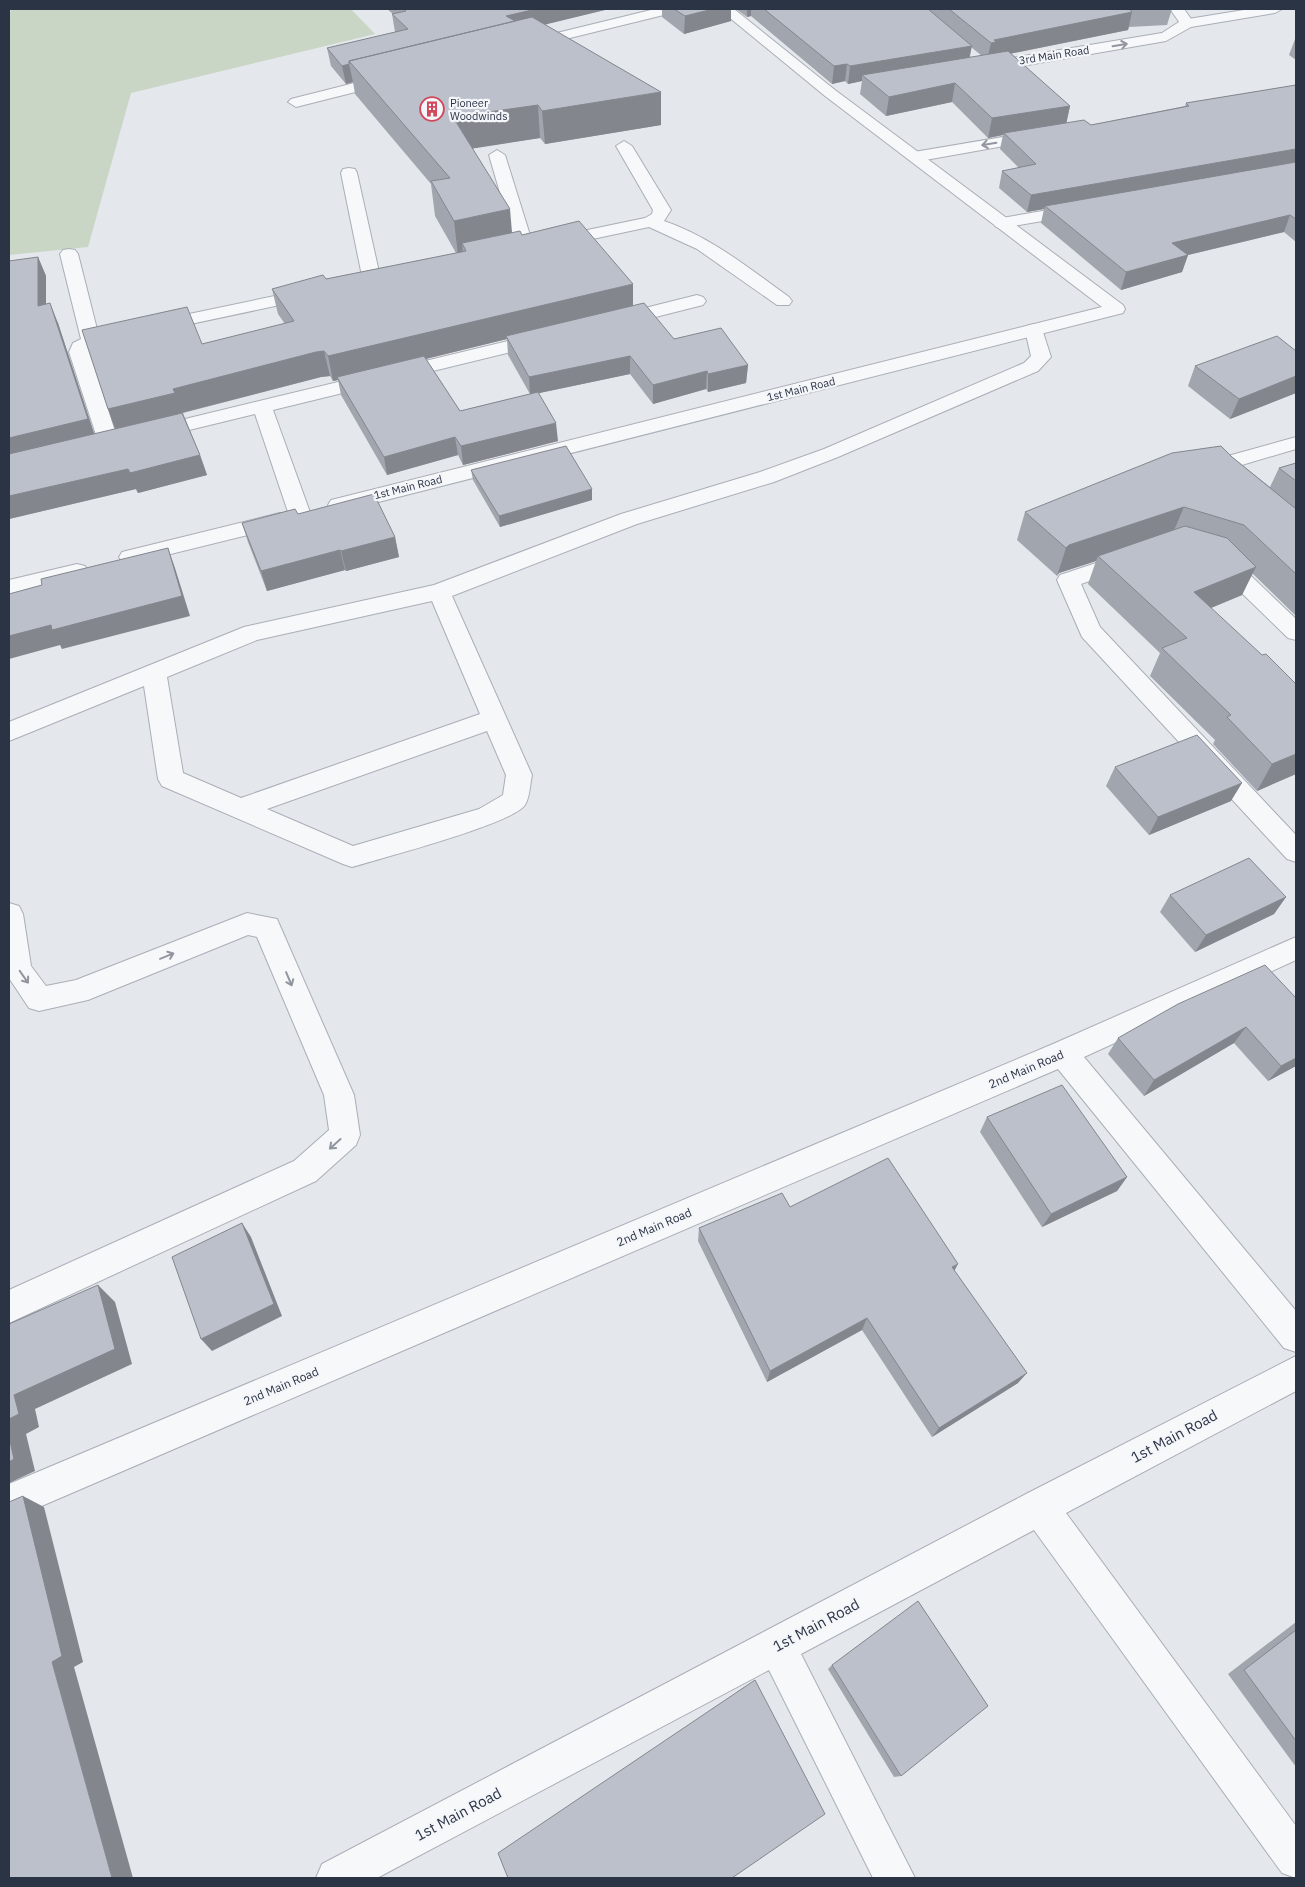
<svg xmlns="http://www.w3.org/2000/svg" width="1305" height="1887" font-family="'IBM Plex Sans',sans-serif">
	<style>
		.green { fill: #c9d6c5 }
		.lines { fill: none; stroke-linecap: round; stroke-linejoin: round }
		.minor-casing { stroke: #a9aeb7; stroke-width: 2 }
		.tertiary-casing { stroke: #a9aeb7; stroke-width: 2 }
		.minor { fill: #f7f8fa; fill-rule: evenodd }
		.tertiary { fill: #f7f8fa; fill-rule: evenodd }
		.wall { fill: #a1a5ae; fill-rule: evenodd }
		.shaded-wall { fill: #83868d }
		.building { fill: #bbc0ca; stroke: #83868d }
		.oneway { stroke: #9196a0 }
		.labels { text-anchor: middle; dominant-baseline: central; stroke-width: 4.5; stroke-linejoin: round; paint-order: stroke }
		.far-street-label { font-size: 11px; fill: #2b3445; stroke: #f4f6f9 }
		.far-poi-label { font-size: 11px; fill: #2b3445; stroke: #f4f6f9; text-anchor: start }
		.street-label { font-size: 12px; fill: #2b3445; stroke: #f4f6f9 }
		.near-street-label { font-size: 15px; fill: #2b3445; stroke: #f4f6f9 }
	</style>
	<rect width="100%" height="100%" fill="#e4e7ec"/>
	<!-- green -->
	<path class="green" d="M11,9h340l24,25 -244,59 -43,154 -79,8v-237z"/>
	<g class="lines">
		<!-- minor casing -->
		<g class="minor-casing">
			<path id="minor" d="M655,9h23l-2,3 -147,36 -7,-4 2,-3z
				M1170,9h14l10,14 -7,4 -5,-1z
				M390,74l5,2 3,3 -3,3 -99,25 -8,-5 3,-3z
				M1038,131l6,2 2,3 -2,3 -130,23 -8,-5 8,-5z
				M624,141l8,5 39,64 -7,11c47,16 86,48 125,76l3,4 -3,4h-12l-80,-56 -48,-22 -94,20 -6,-1 -3,-4 3,-4 96,-20 7,-4 1,-4 -37,-64z
				M497,150l8,5 29,93 -3,4h-12l-3,-4 -27,-93z
				M349,168l6,1 2,4 24,108 -3,4h-12l-3,-4 -22,-108 2,-4z
				M1078,205l6,1 3,4 -3,4 -82,14 -6,-1 -3,-4 3,-4 6,-1z
				M69,249l6,1 3,4 20,79 215,-45 6,1 3,4 -3,4 -6,1 -207,44 -17,8 30,94 -3,4 -7,2 -7,-2 -3,-4 -30,-92 4,-9 8,-4 -21,-85 3,-4z
				M697,295l6,2 3,4 -3,4 -87,22 -7,-2 -2,-4 2,-4z
				M1034,324l7,2 10,31 -13,14 -200,86 -64,25 -137,42 -185,72 80,179c-2,9 -2,22 -7,30 -13,19 -143,53 -173,62l-9,-3 -181,-78 -4,-7 -14,-93 -135,55v-19l235,-95 190,-42 187,-71 139,-42 64,-23 200,-86 7,-7 -6,-26 2,-4zM432,601l48,113 -239,84 -58,-25 -16,-96 90,-37zM487,731l19,44 -3,20 -24,14 -126,37 -86,-37z
				M545,332l7,2 2,4 -2,4 -279,68 38,105 -3,5 -8,2 -8,-2 -3,-5 -34,-101 -103,25 -7,-2 -3,-4 3,-4 7,-2z
				M1296,437v12l-61,18 3,9 8,9 -3,5c-19,5 -25,-10 -29,-26l3,-5z
				M1220,552l8,2 68,65v21l-8,-2 -76,-74 -3,-5 3,-5z
				M1126,553l8,2 3,5 -3,5 -53,19 19,43 196,208v27l-9,-3 -205,-222 -25,-57 3,-5z
				M9,903l10,3 4,8 8,52 15,20 30,-6 171,-67 30,6 77,176 6,40 -4,10 -40,36 -307,142v-33l285,-129 35,-31 -5,-35 -67,-158 -9,-2 -160,65 -49,11 -10,-3 -20,-30z
				M1296,937v23l-212,97 212,254v41l-12,-4 -226,-279 -1049,451v-36l1044,-440z
				M1296,1356v35l-230,122 230,313v52l-14,-5 -248,-343 -233,124 114,224h-42l-104,-208 -392,208h-61l6,-14 704,-370z"/>
		</g>
		<!-- tertiary casing -->
		<g class="tertiary-casing">
			<path id="tertiary" d="M719,9h15l101,81 288,215 2,4 -2,4 -784,199 -8,-2 -3,-5 3,-5 8,-2 763,-191 -277,-211z
				M1250,9h32l-7,4 -84,14 -25,14 -184,32 -8,-5 8,-5 180,-30 20,-13z
				M280,513l8,2 3,5 -3,5 -158,39 -8,-2 -3,-5 3,-5 8,-2z
				M77,564l8,2 3,5 -3,5 -76,20v-16z"/>
		</g>
		<!-- minor -->
		<use href="#minor" class="minor"/>
		<!-- tertiary -->
		<use href="#tertiary" class="tertiary"/>
	</g>
	<!-- wall -->
	<path class="wall" d="M387,9h222l-64,15 116,101 -116,19 -5,-6 -68,10 40,85 10,2 111,71 41,33 74,26 -2,18 -38,9 -2,-3 -53,15 -23,-30 -91,19 19,48 -95,24 -5,-10 -71,20 -46,-80 -3,-15 -5,1 -3,-5 -9,1 -138,36 17,42 7,20 -69,18 -2,-4 -127,30 29,-262 8,19v28l12,19 36,111 21,-5 -7,-20 94,-65 83,-20 -7,-10 -6,-25 54,-10 130,-26 -21,-37 -4,-32 -76,-90 -2,-12 -7,2 -15,-18 -4,-18 68,-16 -3,-18h1zM507,339l1,16 22,39 -70,17 -34,-52z
		M662,9h69v12l-47,13 -22,-17z
		M736,9h436l-5,16 -38,2 -1,3 -118,24 60,52 -4,17 25,2 94,-19 1,-3 110,-18v157l-12,-10 -96,23 -6,17 -61,18 -80,-67 3,-14 -17,3 -28,-24 3,-17 17,-3 -19,-19 3,-14 -15,3 -36,-36 -66,14 -26,-22 2,-13 -14,3 -3,-3 -13,3 -81,-68 -4,1zM971,47l11,9 -12,2z
		M1295,39h1v21l-7,-5z
		M1296,351v42l-66,26 -42,-33 7,-20z
		M1232,457l38,30 9,-19 17,-5v153l-44,-43 -10,22 -31,13 85,166 -39,17 -44,-47 2,-4 -65,-64 10,-23 -72,-69 8,-23 -37,12 -2,3 -40,-36 8,-28z
		M471,470l121,30 -92,27 -27,-47z
		M298,514l97,23 4,20 -53,14 -1,-1 -78,21 -19,-49 -6,-19z
		M1115,767l116,34 -82,34 -43,-49z
		M1170,895l116,2 -12,17 -79,38 -35,-40z
		M1296,998v68l-28,15 -34,-38 -90,53 -36,-42 10,-16z
		M987,1117l140,60 -10,14 -75,36 -62,-95z
		M790,1207l164,63 64,113 -86,54 -70,-107 -95,52 -69,-141 1,-13z
		M1296,1622v145l-68,-93z
		M832,1665l69,111 -7,1 -66,-108z"/>
	<!-- shaded-wall -->
	<path class="shaded-wall" d="M536,9h73l-90,22 -13,-15z
		M713,9h18v12l-47,13 1,-18z
		M747,9h4v7l-4,1z
		M1132,12l-4,18 -135,27 -6,3 4,-17 3,-3z
		M972,46l-4,17 -106,12v6l-14,3 2,-18z
		M349,64l4,18 -7,2 -4,-18z
		M847,64l-2,17 -13,3 2,-18z
		M955,83l-3,19 -66,14 3,-19z
		M661,92v33l-116,19 -3,-33z
		M538,105l2,33 -83,13 -4,-34z
		M1070,106l-4,19 -62,8 -1,2 -15,3 4,-20z
		M1296,149v16l-251,41 -1,3 -17,3 4,-17z
		M510,209l3,35 -47,7 -4,-8 1,11 -5,1 -4,-34z
		M1290,215l-6,17 -117,28 5,-17z
		M1188,255l-6,17 -61,18 5,-18z
		M38,257l8,19v50l-8,-20z
		M633,284v25l-127,27 1,3 -168,41 -2,-3 1,3 -5,1 -5,-25z
		M50,303l8,20 38,116 -87,21v-22z
		M324,351l6,25 -9,1 -140,36 -64,21 -9,-25 65,-20 143,-37z
		M630,356v18l-100,21 -1,-18z
		M748,365l-2,18 -38,9v-18z
		M707,371l-1,18 -53,15v-19z
		M1296,376v17l-66,26 9,-20z
		M556,423l2,18 -95,24 -2,-19z
		M455,437l3,18 -71,20 -3,-18z
		M200,455l7,20 -69,18 -2,-4 -127,30v-23l119,-27z
		M592,489v11l-92,27 -1,-11z
		M1184,507l-12,28 -74,21 -2,5 -37,12 -2,3 9,-28 3,-3z
		M395,537l4,20 -53,14 -5,-20z
		M168,548l7,20 15,48 -128,33 -2,-4 -51,14v-23z
		M340,550l5,20 -78,21 -6,-20z
		M1256,567l-14,28 -60,25 12,-28z
		M1296,754v20l-39,17 15,-27z
		M1242,783l-11,18 -82,34 9,-18z
		M1286,897l-12,17 -79,38 11,-17z
		M1246,1027l-12,16 -90,53 10,-16z
		M1296,1058v8l-28,15 13,-15z
		M1127,1177l-10,14 -75,36 9,-13z
		M242,1223l9,14 31,79 -70,35 -11,-12z
		M958,1264l-7,13 1,-10z
		M98,1285l17,17 17,62 -97,45 4,18 -13,7 9,37 -26,12v-64l5,-24z
		M867,1318l-5,12 -95,52 3,-11z
		M1027,1373l-9,10 -86,54 7,-9z
		M23,1496l21,11 39,155 -9,5 59,211h-21l-60,-216z"/>
	<!-- building -->
	<path class="building" d="M404,9h132l-30,7 9,5 -166,40v3l-7,2 -15,-18 81,-19 -16,-15 14,-3z
		M674,9h39l-28,7z
		M764,9h164l44,37 -122,20 -3,-2 -13,2z
		M949,9h200h-20l3,3 -138,28 2,2 -5,1z
		M532,17l129,75 -119,19 -4,-6 -85,12 57,92 -56,12 -23,-40 19,-3 -101,-117z
		M1008,51l62,55 -78,12 -37,-35 -66,14 -27,-22z
		M1296,85v64l-265,46 -29,-24 34,-7 -32,-31 80,-13 7,5 98,-19 -3,-3z
		M1296,162v57l-6,-4 -118,28 16,12 -62,17 -81,-66z
		M579,221l54,63 -305,72 -4,-5 -8,1 -143,37 2,4 -67,16 -26,-79 105,-23 15,37 92,-23 -22,-32 51,-14 3,4 140,-28 -4,-8 58,-12 2,4z
		M38,257v49l12,-3 38,116 -79,19v-177z
		M644,303l30,36 47,-11 27,37 -40,9 -1,-3 -54,14 -23,-29 -101,21 -23,-41z
		M1277,336l19,15v25l-57,23 -44,-33z
		M424,356l36,55 78,-19 18,31 -95,23 -6,-9 -71,20 -47,-80z
		M182,413l18,42 -70,18 -2,-4 -119,27v-42z
		M566,446l26,43 -93,27 -28,-46z
		M1221,446l11,11 64,52v65l-52,-49 -60,-18 -115,38 -3,3 -41,-36 147,-59z
		M1296,463v18l-17,-13z
		M374,494l21,43 -54,14 -1,-1 -79,21 -19,-48 53,-14 3,5z
		M1185,526l42,12 29,29 -62,25 68,63 4,-1 30,30v70l-24,10 -45,-47 4,-2 -69,-67 25,-10 -89,-82z
		M168,548l14,48 -130,34 -1,-5 -42,11v-42l33,-9 -1,-6z
		M1197,735l45,48 -84,34 -43,-50z
		M1249,858l37,39 -80,38 -36,-40z
		M1265,965l31,33v60l-15,8 -35,-39 -92,53 -36,-42 60,-34z
		M1062,1085l65,92 -76,37 -64,-97z
		M888,1158l70,106 -6,3 75,106 -88,55 -72,-110 -97,53 -71,-143 83,-35 8,14z
		M242,1223l32,81 -73,35 -29,-82z
		M98,1285l17,64 -101,46 5,19 -10,5v-95z
		M9,1437l5,22 -5,3z
		M23,1496l39,160 -10,6 60,216h-103v-376z
		M918,1601l70,105 -87,70 -69,-111z
		M1296,1630v111l-52,-71z
		M755,1680l70,134 -93,64h-224l-10,-25z"/>
	<!-- one-way arrows -->
	<defs><path id="oneway-shaft" d="M-6 0H5M1.5-3L5.5 0L1.5 3" fill="none" stroke-width="1.6" stroke-linecap="round" stroke-linejoin="round" transform="scale(1.25)"/></defs>
	<g class="oneway">
		<use href="#oneway-shaft" transform="translate(1120 45) rotate(-9)"/>
		<use href="#oneway-shaft" transform="translate(989 144) rotate(171)"/>
		<use href="#oneway-shaft" transform="translate(167 956) rotate(-22)"/>
		<use href="#oneway-shaft" transform="translate(24 977) rotate(55)"/>
		<use href="#oneway-shaft" transform="translate(289 979) rotate(67)"/>
		<use href="#oneway-shaft" transform="translate(335 1144) rotate(138)"/>
	</g>
	<!-- icons -->
	<defs>
		<g id="building-ring" transform="scale(1.25)"><circle r="9.5" fill="#f4f6f9" stroke="#d1495b" stroke-width="1.5"/><path d="M-4-6H4V6H1V3H-1V6H-4ZM-2.5-4.3h1.7v1.8h-1.7ZM.8-4.3h1.7v1.8H.8ZM-2.5-1h1.7V.8h-1.7ZM.8-1h1.7V.8H.8Z" fill="#d1495b"/></g>
	</defs>
	<g fill-rule="evenodd">
		<use href="#building-ring" x="432" y="109"/>
	</g>
	<g class="labels">
		<!-- far-street labels -->
		<g class="far-street-label">
			<text transform="translate(1054 55) rotate(-9)">3rd Main Road</text>
			<text transform="translate(801 389) rotate(-14)">1st Main Road</text>
			<text transform="translate(408 487) rotate(-14)">1st Main Road</text>
		</g>
		<!-- far-poi labels -->
		<g class="far-poi-label">
			<text x="450" y="103">Pioneer<tspan x="450" dy="13">Woodwinds</tspan></text>
		</g>
		<!-- street labels -->
		<g class="street-label">
			<text transform="translate(1026 1069) rotate(-23)">2nd Main Road</text>
			<text transform="translate(654 1227) rotate(-23)">2nd Main Road</text>
			<text transform="translate(281 1386) rotate(-23)">2nd Main Road</text>
		</g>
		<!-- near-street labels -->
		<g class="near-street-label">
			<text transform="translate(1174 1436) rotate(-28)">1st Main Road</text>
			<text transform="translate(816 1625) rotate(-28)">1st Main Road</text>
			<text transform="translate(458 1814) rotate(-28)">1st Main Road</text>
		</g>
	</g>
	<!-- border -->
	<rect width="1305" height="1887" fill="none" stroke="#2b3445" stroke-width="20"/>
</svg>
